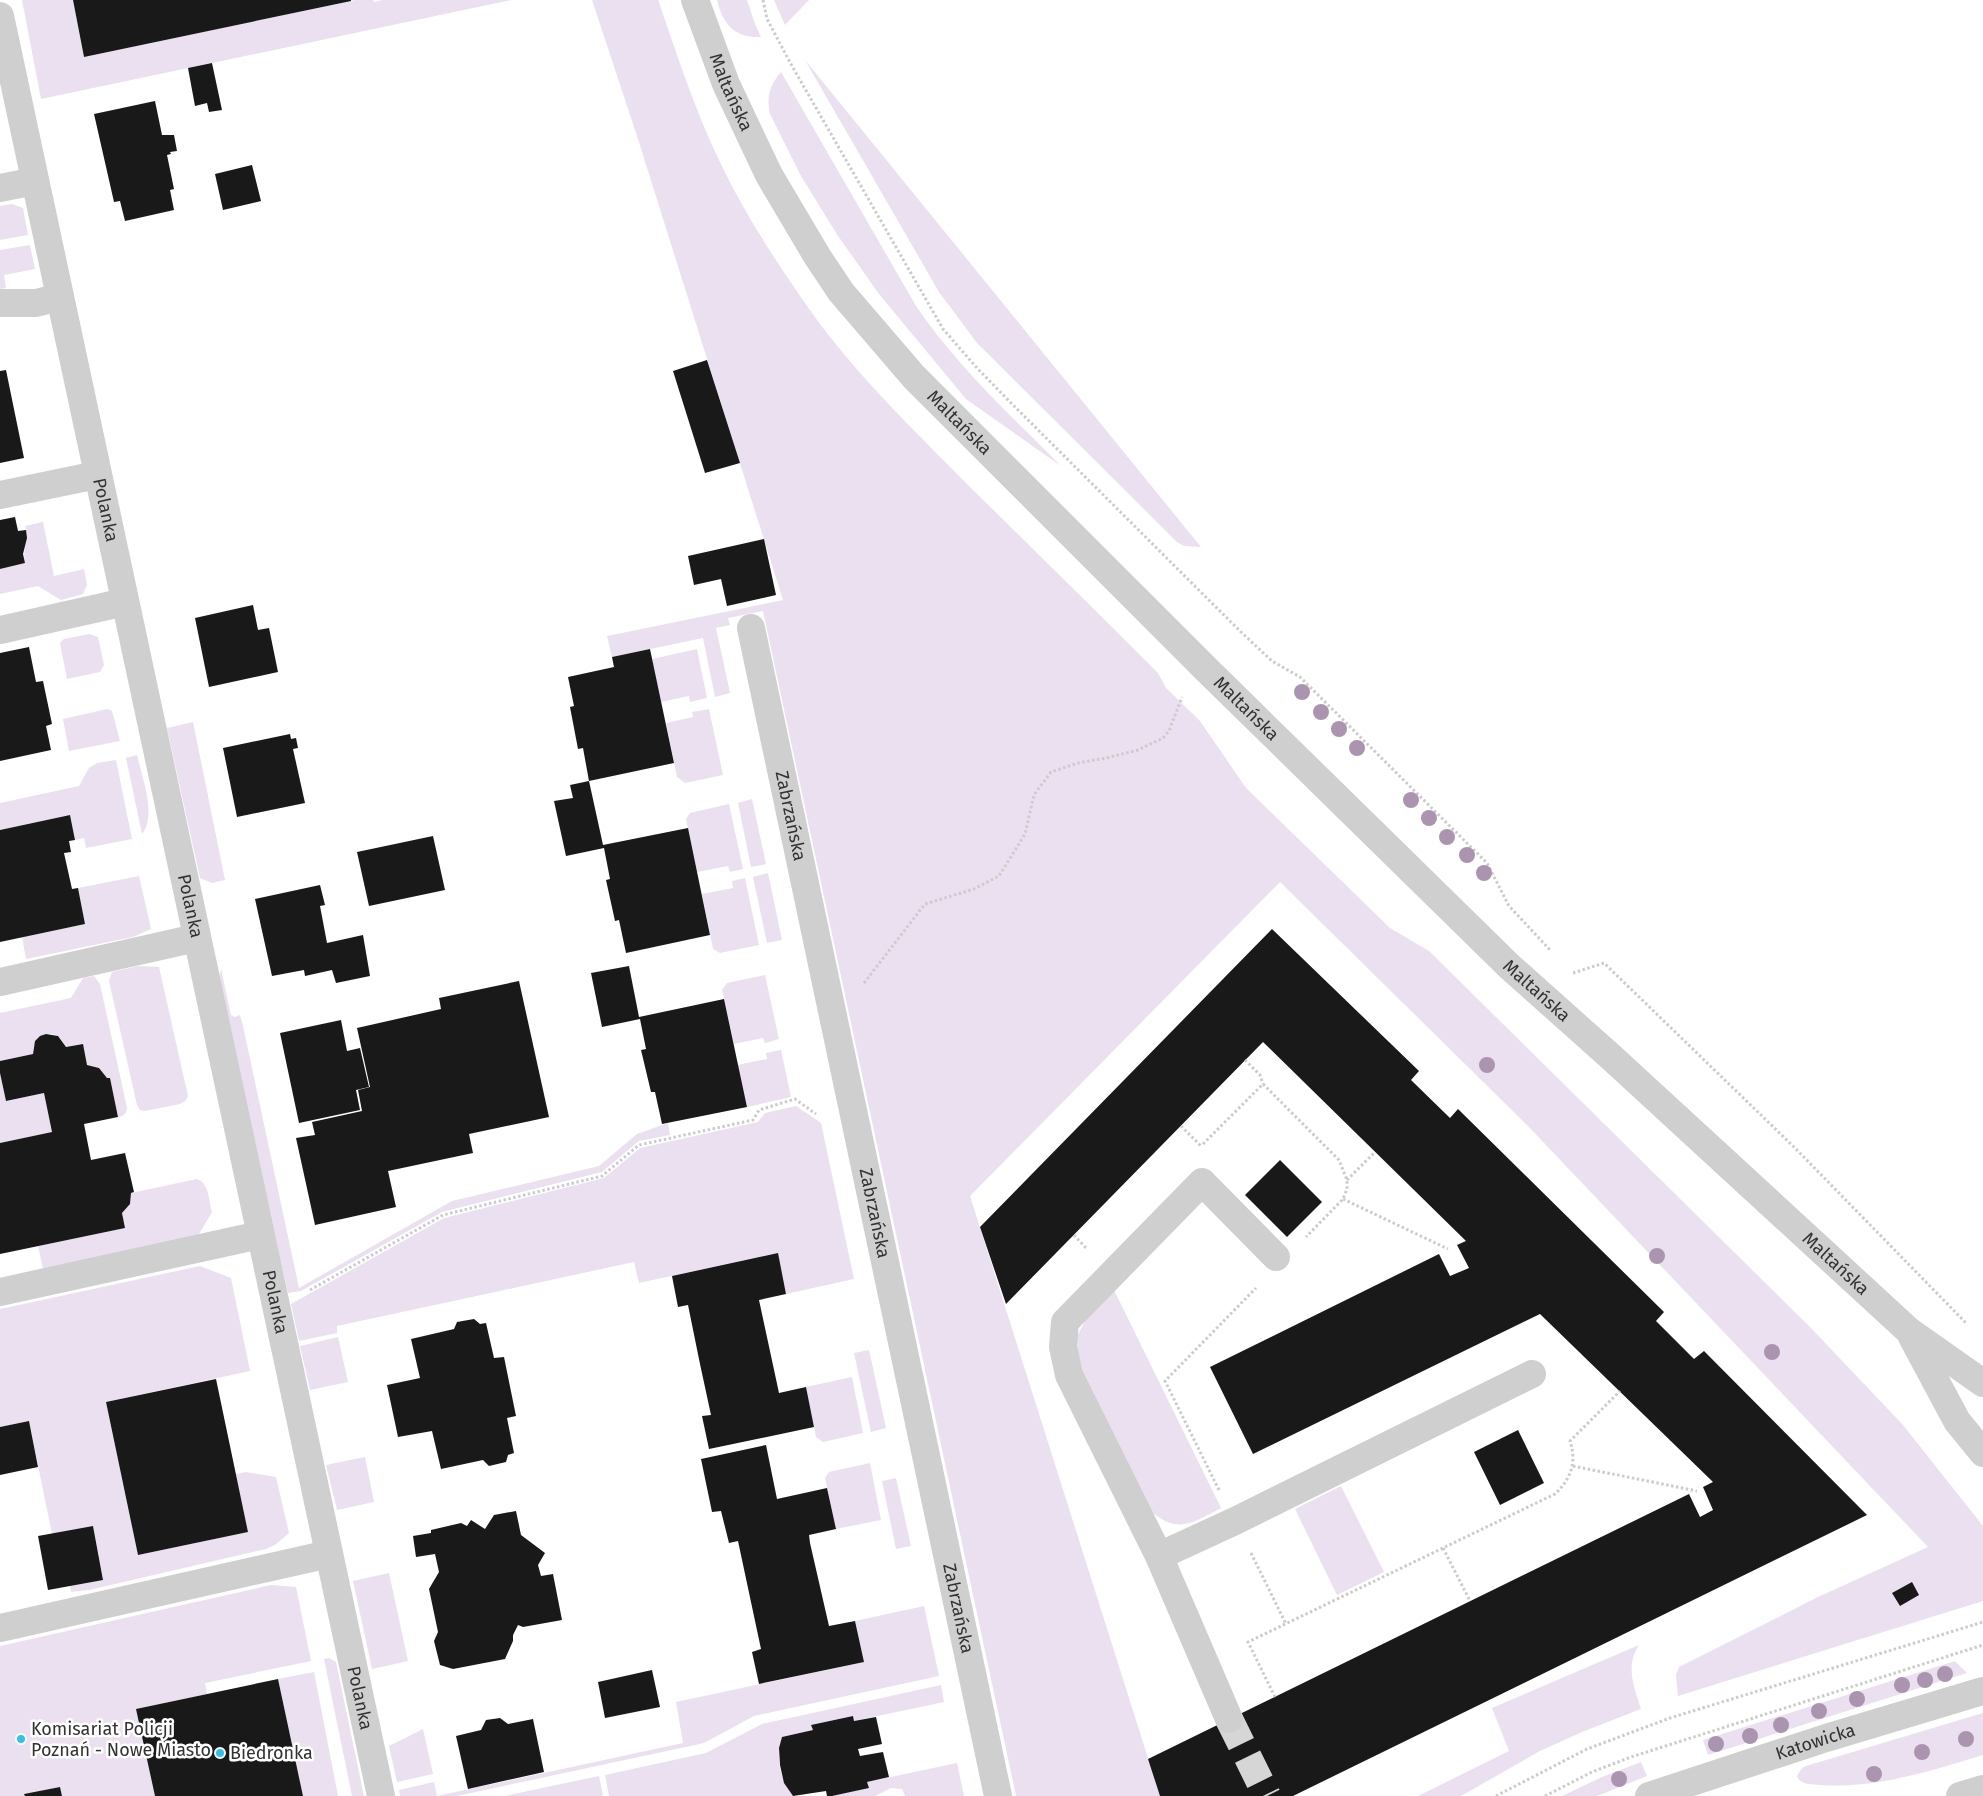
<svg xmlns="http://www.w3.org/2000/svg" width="1983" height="1796" font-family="'Fira Sans',sans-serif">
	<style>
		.green { fill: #ebe0ef }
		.building { fill: #191919 }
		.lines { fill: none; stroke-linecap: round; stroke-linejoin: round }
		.minor-tunnel { stroke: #d6d6d6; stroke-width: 28; stroke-dasharray: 28 14; stroke-linecap: butt }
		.path { stroke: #ccc; stroke-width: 3; stroke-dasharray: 2.5 2.5; stroke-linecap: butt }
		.minor { stroke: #cfcfcf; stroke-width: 28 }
		.tree { fill: #ab94b0 }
		.poi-dot { fill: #31c2ec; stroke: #fff; stroke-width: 2 }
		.labels { text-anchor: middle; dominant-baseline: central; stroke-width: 5; stroke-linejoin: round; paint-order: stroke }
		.street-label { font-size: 18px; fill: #323232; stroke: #fff }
		.poi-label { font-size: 18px; fill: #323232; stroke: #fff; text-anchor: start }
	</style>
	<rect width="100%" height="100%" fill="#fff"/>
	<!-- green -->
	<path class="green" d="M22,0h51l11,57 271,-57h18l1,2 8,-2h129l-470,99z
		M592,0h66c16,46 31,92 50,136 27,63 65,122 104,177 46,64 103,118 158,174 63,62 126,124 188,186l8,15 34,33 46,67 144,140 39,23 381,376 93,98 80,101v75l-305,95 -2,-21 3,-8 139,-70 110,-50 -401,-422 -247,-243 -310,314 190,600h-144l-253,-1185 -35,7 2,7 -14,3 14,65 -15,4 -12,-59 -91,19 -5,-21 176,-36 -146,-464z
		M717,0h30l8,24 6,13c-26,1 -38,-12 -44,-37z
		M774,0h35l-24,25z
		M805,60l396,487 -17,-1 -7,-4 -200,-199 -38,-51z
		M781,72l135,234c41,60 94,109 145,160l-95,-67 -87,-105 -41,-58 -37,-60 -31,-62c-4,-17 0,-29 11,-42z
		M12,204l11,4 5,27 -28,5v-34z
		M30,245l5,24 -31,6 2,13 -6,1v-39z
		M43,522l11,54 30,-7 3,16 -4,9 -22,6 -23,-14 -38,8v-25l25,-6c-3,-13 4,-24 0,-37z
		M89,634l9,3 6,28 -4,7 -33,7 -7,-36 4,-4z
		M697,649l10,49 -17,4 -1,-6 -28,6 -9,-43z
		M107,709l5,2 8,30 -51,10 -6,-32z
		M709,709l14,66 -38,8 -8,-6 -11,-54 27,-6 -1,-5z
		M193,722l32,158 -13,3 -12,-5 -33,-150z
		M137,755c5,22 20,61 5,79l-16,-76z
		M116,760l16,79 -46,9 -2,-10 -9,2 -5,-25 -70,15v-27l79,-17 10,-18 8,-5z
		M752,799l14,65 -15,3 -13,-64z
		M729,804l14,65 -13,3 -2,-6 -31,6 -11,-53 4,-6z
		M768,873l14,67 -15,3 -14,-66z
		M139,876l12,53 -18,8 -107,22 -4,-22 63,-13 -7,-36z
		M745,878l14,67 -39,8 -7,-4 -11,-55 31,-6 -1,-7z
		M138,966l21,1 29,129 -3,5 -5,3 -35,7 -5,-1 -3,-5 -28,-124 3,-9z
		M221,969l10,46 4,2 5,-2 3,11 56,262 153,-87 147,-35 38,-32 31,-11 2,12 -31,6 -37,31 -160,40 -141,79 -13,2 -70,-311z
		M765,975l14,64 -14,4 -2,-5 -29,6 -12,-54 5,-7z
		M94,976l6,8 27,124c-1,6 -3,8 -9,9l-8,-39h-3l-8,-10 -12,-3 -5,-21 -16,3 -8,-11c-14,-6 -25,2 -25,18l-33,7v-48l71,-15 12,-20z
		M781,1050l10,47 -44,10 -10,-42 30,-6 -1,-6z
		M0,1073l6,28 38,-8 8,39 -52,11z
		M796,1106l25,17 33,156 -68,15 -9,-41 -138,30 -5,-21 -297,64v7l-38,8 -8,-37 153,-86 160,-40 36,-30 118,-26 7,-9z
		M197,1179c12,4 12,22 15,33l-13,22 -4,4 -152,31 -5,-23 87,-18 -3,-15 8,-9 1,-11z
		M200,1266l31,12 19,93 -144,31 32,153 110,-23 -12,-58 10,-2 30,5 13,56 -14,12 -9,4 -177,41 -18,2 -1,-6 33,-7 -10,-53 -41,8 -23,-113 -29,6v-118z
		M1114,1290l107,218c-29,15 -42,27 -72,2l-71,-147 -1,-27 11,-20z
		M338,1337l10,45 -38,8 -10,-44z
		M869,1350l17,78 -15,4 -17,-79z
		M852,1377l11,56 -40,9 -7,-5 -10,-50z
		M365,1457l9,45 -37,8 -11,-45z
		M870,1463l11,57 -45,9 -11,-51 4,-6z
		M896,1478l15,68 -15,3 -14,-68z
		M1341,1486l43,86 -47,23 -42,-86z
		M389,1573l19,88 -36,8 -19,-88z
		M271,1585l25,2 15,74 -106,22 2,11 -70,15 18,87h-93l-2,-9 -35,7v2h-25v-150z
		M924,1606l15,70 -185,40 -50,27 -247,53h-57l-1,-6 35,-8 3,14 246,-53 -7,-41 188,-40 -9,-41z
		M1639,1645c-14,21 -5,42 2,64l-59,23 -42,19 -79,45h-43l91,-45 -17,-43z
		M329,1658l7,4 28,134h-12l-28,-137z
		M1955,1661l12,12 -259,82 -5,-15z
		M314,1672l24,124h-35l-25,-117z
		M941,1685l3,17 -90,19 -1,-5 -42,9 2,5 -31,7c-7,20 -2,43 11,59h-184l-4,-21 101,-22 56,-29z
		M1983,1713v42c-53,16 -107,34 -163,30 -9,-1 -20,0 -23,-9l5,-8 4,-2z
		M423,1729l10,45 -36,8 -8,-36z
		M1641,1762l6,14 -50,20h-35l40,-19z
		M957,1763l7,33h-59l-3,-7 -11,-1 -16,8h-43l36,-8 -1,-6z
		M599,1776l4,19 -2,1h-96z"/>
	<!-- building -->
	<path class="building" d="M73,0h278v1l-267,56z
		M212,63l10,47 -13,2 -2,-9 -12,3 -7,-38z
		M155,101l7,34h12l3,16 -7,1 1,2 -4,1 7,34 -4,1 4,20 -49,11 -5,-20 -6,1 -20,-88z
		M252,165l9,36 -38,9 -8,-36z
		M707,360l33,103 -35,10 -32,-102z
		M6,370l18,88 -24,5v-92z
		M15,517l3,14 8,-1 1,8 -4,16 2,9 -25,6v-49z
		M764,539l12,56 -49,11 -6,-27 -27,6 -6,-29z
		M253,605l5,25 11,-2 9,44 -69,15 -14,-69z
		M29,647l7,35 7,-1 9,43 -6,2 5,24 -51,11v-108z
		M650,649l24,114 -85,18 -6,-33 -5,1 -8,-42 4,-1 -6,-29 46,-10 -2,-10z
		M290,734l1,5 5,-1 2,10 -5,1 12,54 -68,14 -14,-69z
		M589,781l14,64 85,-17 22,107 -84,18 -7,-33 -4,1 -9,-41 4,-1 -6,-31 -38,8 -12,-55 19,-3 -3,-13z
		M70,815l5,25 -6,1 2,11 -7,1 8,36 6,-1 7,36 -85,18v-112z
		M433,836l12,54 -76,16 -12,-54z
		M320,885l5,20 -5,1 7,37 36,-8 7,41 -34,7 -4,-13 -27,6 -1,-6 -32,6 -17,-77z
		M1272,929l147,142 -8,9 39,38 8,-9 206,203 -8,9 38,38 10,-8 163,164 -574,281h-133l-12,-37 541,-265 11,23 13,-7 -10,-23 10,-5 -173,-168 -287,140 -43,-87 229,-113 11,22 19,-8 -12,-23 9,-4 -203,-199 -257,262 -26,-77z
		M629,966l10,51 85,-18 23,108 -85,17 -7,-32h-4l-10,-42 5,-1 -6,-30 -38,8 -11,-54z
		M519,981l30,136 -80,17 4,19 -85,18 8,36 -81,18 -19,-87 19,-3 -3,-13 50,-11 -4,-21 12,-3 -13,-59 84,-19 -2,-11z
		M341,1020l6,31 13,-3 9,39 -13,3 4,20 -61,13 -19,-90z
		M46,1034l12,2 8,11 17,-3 4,21 12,3 8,10h3l8,39 -34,7 7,36 34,-7 9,39 -3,1 -1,11 -8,9 3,15 -125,26v-111l52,-11 -8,-39 -38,8 -6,-28v-12l33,-7 2,-13 5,-5z
		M1280,1160l42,42 -35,35 -42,-42z
		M778,1253l8,41 -27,6 20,93 27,-6 8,40 -105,22 -7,-33 9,-1 -11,-51 -12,-59 -10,2 -6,-31z
		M474,1319l6,5 6,-1 8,35 10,-1 12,59 -9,2 7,35 -6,2 -2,7 -17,4 -6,-6 -42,9 -9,-38 -34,6 -11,-52 33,-7 -9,-39 43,-10 3,-7z
		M216,1379l32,153 -110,23 -32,-153z
		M29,1421l9,46 -38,8v-48z
		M1518,1430l26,53 -44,22 -26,-53z
		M766,1445l11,54 50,-11 9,41 -27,6 1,8 19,83 26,-5 9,41 -105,22 -7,-32 9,-3 -23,-108 -9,2 -8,-32 -9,1 -11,-53z
		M516,1511l5,24 24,18 -7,12 3,11 12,-2 9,46 -39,7 -5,-2 -5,10v6l-8,18 -52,10 -13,-4 -6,-24 4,-9 -9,-43 10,-17 -4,-18 -19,3 -3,-21 18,-3v-3l30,-7 6,3 4,-6 14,9 9,-14z
		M93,1526l10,54 -55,10 -10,-54z
		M1912,1582l7,13 -19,11 -8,-13z
		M652,1670l8,37 -55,11 -7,-36z
		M278,1679l25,117h-148l-19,-87z
		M853,1716l1,5 22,-4 6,27 -24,5 2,7 23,-4 6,25 -22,5 2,6 -37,8h-5l-1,-5 -33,5 -9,-13 -4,-18 -1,-17 3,-11 31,-7 -2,-5z
		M500,1718l8,6 25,-5 11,53 -76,17 -12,-53 25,-6 5,-10z
		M60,1787l2,9h-37l-1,-2z"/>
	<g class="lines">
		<!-- minor-tunnel -->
		<path class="minor-tunnel" d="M1229,1719l38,77"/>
		<!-- path -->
		<path class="path" d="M763,0l4,19 25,47 151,263 34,39 35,36 230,229 30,28 28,16 187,186 22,43 42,45
			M1573,973l31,-10 190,184 172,176
			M864,983l61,-79 49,-15 25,-13 26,-42 9,-39 17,-23 27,-9 28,-5 32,-8 25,-12 6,-7 13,-34
			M1245,1060l15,15 3,9
			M1181,1126l20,20
			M1203,1144l60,-60 76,76 8,20v9l-4,10 -37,38
			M1347,1180l28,-28
			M1343,1199l105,50
			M1074,1235l12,13
			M310,1290l133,-75 159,-39 37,-31 114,-25 6,-10 36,-11 21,15
			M1573,1466l124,25
			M1219,1490l-54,-109 91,-93
			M1443,1548l27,53
			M1251,1553l35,71
			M1275,1697l-27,-55 307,-148c16,-15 22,-32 15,-53l50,-50
			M1496,1796l91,-47 83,-31 313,-96
			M1545,1796l47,-24 39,-15 352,-112"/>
		<!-- minor -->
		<g class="minor">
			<path id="s1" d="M695,0l31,84 43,91 48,81 24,36 73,85 292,292 303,297 102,91 298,274 74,52"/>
			<path id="s2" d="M0,16l381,1780"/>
			<path d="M0,188l35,-7"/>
			<path d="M0,303h36l24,-6"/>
			<path d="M0,495l97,-20"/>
			<path id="s3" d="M751,628l247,1168"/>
			<path d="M0,630l125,-28"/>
			<path d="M0,982l196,-44"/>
			<path d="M0,1292l260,-57"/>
			<path d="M1912,1337l45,84 26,32"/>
			<path d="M1159,1556l76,-35 297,-147"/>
			<path d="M0,1628l329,-74"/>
			<path d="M1229,1719l-70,-163 -90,-181 -6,-28 2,-25 137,-140 74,75"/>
			<path id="s4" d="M1649,1796l177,-58 157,-47"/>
			<path d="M1960,1796l23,-7"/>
		</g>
	</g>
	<!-- trees -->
	<g class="tree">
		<circle cx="1302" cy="692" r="8"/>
		<circle cx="1321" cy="712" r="8"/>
		<circle cx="1339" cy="729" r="8"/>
		<circle cx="1357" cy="748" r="8"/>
		<circle cx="1411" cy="800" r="8"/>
		<circle cx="1429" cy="818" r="8"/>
		<circle cx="1447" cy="837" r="8"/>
		<circle cx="1467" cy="855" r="8"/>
		<circle cx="1484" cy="873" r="8"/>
		<circle cx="1487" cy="1065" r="8"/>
		<circle cx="1657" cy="1256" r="8"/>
		<circle cx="1772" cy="1352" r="8"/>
		<circle cx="1945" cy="1674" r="8"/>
		<circle cx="1925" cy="1680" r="8"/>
		<circle cx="1902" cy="1685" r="8"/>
		<circle cx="1857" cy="1699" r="8"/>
		<circle cx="1819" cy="1711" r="8"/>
		<circle cx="1781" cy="1725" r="8"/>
		<circle cx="1750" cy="1736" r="8"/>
		<circle cx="1966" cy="1739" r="8"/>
		<circle cx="1716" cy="1744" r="8"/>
		<circle cx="1922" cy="1752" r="8"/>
		<circle cx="1874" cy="1774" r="8"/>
		<circle cx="1619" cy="1779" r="8"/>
	</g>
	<!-- markers -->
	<g class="poi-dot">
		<circle cx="21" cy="1739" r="5"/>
		<circle cx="220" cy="1753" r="5"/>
	</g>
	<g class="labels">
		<!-- street labels -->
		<g class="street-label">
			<text stroke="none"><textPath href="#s1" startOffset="99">Maltańska</textPath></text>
			<text stroke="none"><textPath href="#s1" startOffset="504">Maltańska</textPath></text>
			<text stroke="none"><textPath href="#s2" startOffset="505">Polanka</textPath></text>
			<text stroke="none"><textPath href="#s1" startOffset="909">Maltańska</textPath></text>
			<text stroke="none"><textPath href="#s3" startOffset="192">Zabrzańska</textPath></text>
			<text stroke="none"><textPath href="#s2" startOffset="910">Polanka</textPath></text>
			<text stroke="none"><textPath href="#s1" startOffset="1314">Maltańska</textPath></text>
			<text stroke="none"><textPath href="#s3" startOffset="598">Zabrzańska</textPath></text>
			<text stroke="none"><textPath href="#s1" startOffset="1719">Maltańska</textPath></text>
			<text stroke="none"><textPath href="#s2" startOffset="1315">Polanka</textPath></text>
			<text stroke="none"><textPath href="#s3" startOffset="1002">Zabrzańska</textPath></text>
			<text stroke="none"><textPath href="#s2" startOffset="1720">Polanka</textPath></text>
			<text stroke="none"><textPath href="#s4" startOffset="175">Katowicka</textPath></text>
		</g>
		<!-- poi labels -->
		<g class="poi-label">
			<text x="31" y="1729">Komisariat Policji<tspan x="31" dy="21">Poznań - Nowe Miasto</tspan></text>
			<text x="230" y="1753">Biedronka</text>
		</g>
	</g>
</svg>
